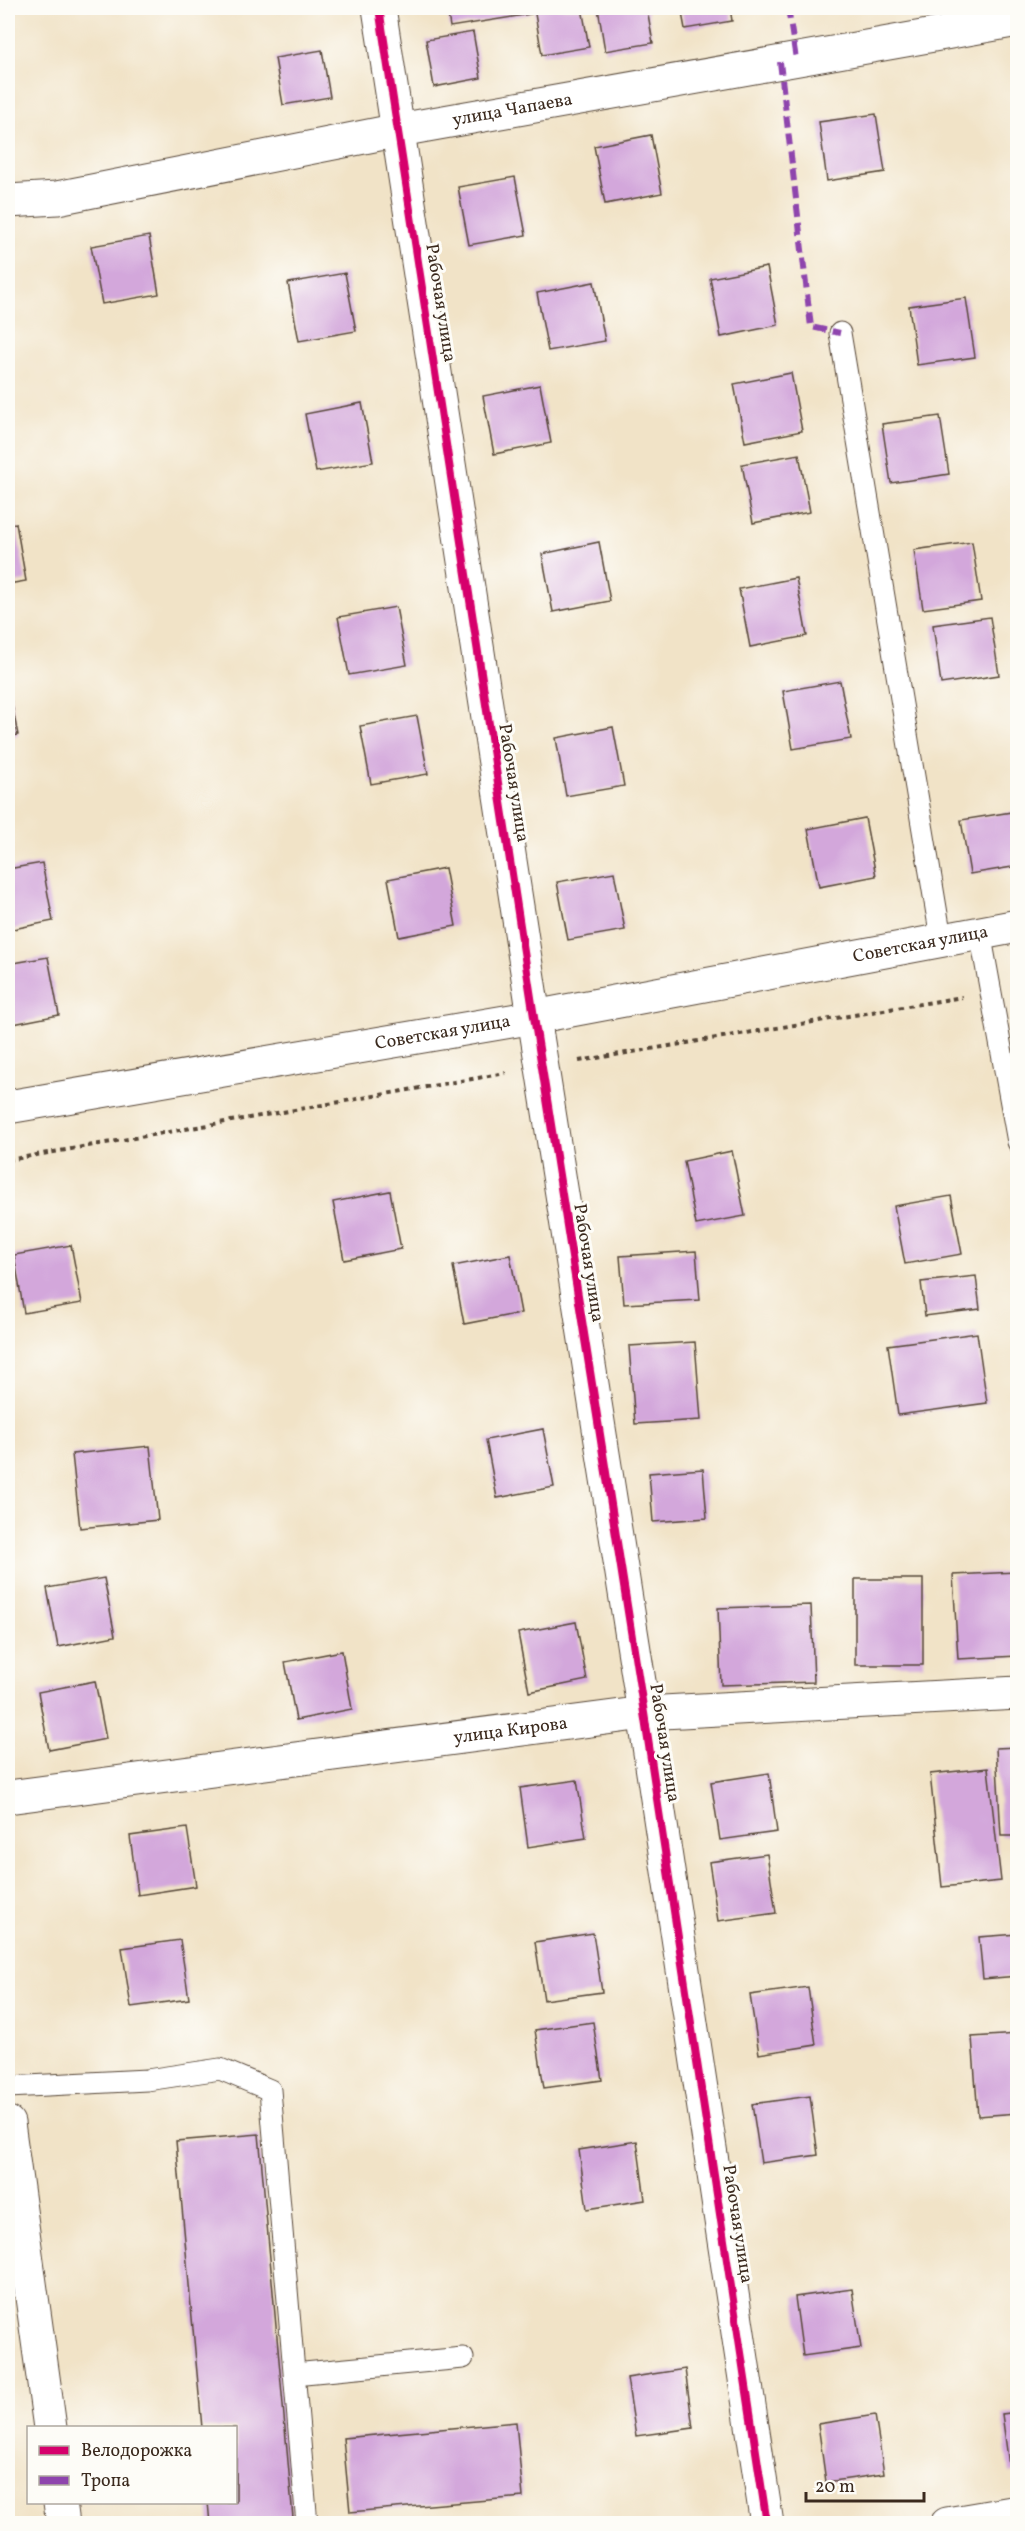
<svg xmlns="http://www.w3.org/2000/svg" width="1025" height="2531" font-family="Vollkorn,serif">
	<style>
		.building { fill: #d3a7db }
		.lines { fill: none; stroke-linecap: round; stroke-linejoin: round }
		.service-casing { stroke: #564637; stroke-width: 23 }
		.minor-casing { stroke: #564637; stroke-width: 35 }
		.tertiary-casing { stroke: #564637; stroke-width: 35 }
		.path { stroke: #564637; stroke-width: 4; stroke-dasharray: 4.5 4.5; stroke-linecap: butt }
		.service { stroke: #fff; stroke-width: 21 }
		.minor { stroke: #fff; stroke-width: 33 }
		.tertiary { stroke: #fff; stroke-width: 33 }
		.quiet { stroke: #8e44ad; stroke-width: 6; stroke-dasharray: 12 6; stroke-linecap: butt }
		.cycleway-casing { stroke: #fdfcf7; stroke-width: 11 }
		.cycleway { stroke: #d6006c; stroke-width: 8 }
		.labels { text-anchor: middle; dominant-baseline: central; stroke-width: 6; stroke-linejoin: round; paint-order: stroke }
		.street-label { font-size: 18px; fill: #3b2a1e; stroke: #fdfcf7 }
	</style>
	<rect width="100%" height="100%" fill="#fdfcf7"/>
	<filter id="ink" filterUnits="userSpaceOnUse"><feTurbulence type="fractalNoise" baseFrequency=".0167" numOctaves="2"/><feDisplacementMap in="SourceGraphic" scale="12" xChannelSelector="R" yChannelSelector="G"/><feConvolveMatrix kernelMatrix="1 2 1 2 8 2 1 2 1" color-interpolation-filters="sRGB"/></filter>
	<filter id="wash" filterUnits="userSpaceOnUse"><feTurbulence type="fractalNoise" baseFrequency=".008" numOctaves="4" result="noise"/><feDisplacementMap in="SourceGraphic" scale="24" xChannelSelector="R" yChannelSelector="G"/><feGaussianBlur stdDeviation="1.35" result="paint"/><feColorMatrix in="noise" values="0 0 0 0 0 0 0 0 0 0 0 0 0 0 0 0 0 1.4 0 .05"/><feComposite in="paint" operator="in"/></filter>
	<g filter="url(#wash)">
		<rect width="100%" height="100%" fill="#f1e3c7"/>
		<g id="blocks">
			<!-- building -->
			<path class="building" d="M447,8h83l1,6 -81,13z
				M534,8h48l7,39 -47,8z
				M598,8h49l6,35 -48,8z
				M681,8h49l2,13 -47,8z
				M473,32l8,46 -47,9 -8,-47z
				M322,50l8,47 -47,8 -8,-47z
				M876,114l9,58 -58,9 -8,-59z
				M651,135l11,58 -57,11 -11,-58z
				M515,177l11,58 -57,10 -11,-58z
				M149,236l10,58 -57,10 -11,-58z
				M767,267l11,58 -57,12 -11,-59z
				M345,273l11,58 -57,10 -11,-58z
				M594,282l11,59 -57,10 -11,-58z
				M966,298l9,59 -58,8 -8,-59z
				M791,373l11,58 -57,11 -11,-58z
				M540,385l11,58 -57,11 -11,-58z
				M362,403l11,59 -57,10 -11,-58z
				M940,416l9,58 -58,9 -9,-59z
				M799,454l11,58 -57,11 -11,-59z
				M16,523l10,58 -18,3v-60z
				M599,542l11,59 -57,11 -11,-58z
				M972,542l9,59 -58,8 -9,-59z
				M796,578l11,58 -57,11 -11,-58z
				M396,607l11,58 -58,10 -11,-58z
				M990,617l9,58 -58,9 -8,-59z
				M840,681l11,58 -58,10 -10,-58z
				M8,685l10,50 -10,2z
				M417,716l11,58 -57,10 -11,-58z
				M613,727l11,59 -58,10 -10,-58z
				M1018,811v55l-48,8 -9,-54z
				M865,818l11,58 -57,11 -11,-58z
				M42,863l11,58 -45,9v-61z
				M445,868l11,58 -57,11 -11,-58z
				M614,872l11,58 -57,10 -11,-58z
				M48,957l11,58 -51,10v-61z
				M732,1151l13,65 -49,9 -12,-64z
				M390,1191l11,58 -57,11 -11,-58z
				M951,1196l11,58 -57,10 -11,-58z
				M71,1245l11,58 -58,10 -10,-58z
				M696,1251l4,49 -76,4 -4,-48z
				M510,1255l11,58 -57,11 -11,-58z
				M976,1276l4,33 -55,7 -4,-34z
				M977,1333l10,70 -89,12 -10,-70z
				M695,1342l6,78 -66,4 -6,-78z
				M543,1429l11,58 -57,11 -11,-58z
				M150,1446l8,74 -78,8 -8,-74z
				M703,1469l4,49 -54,4 -4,-49z
				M1016,1572l2,84 -60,3 -5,-84z
				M104,1578l11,58 -57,11 -11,-59z
				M855,1579h68v86h-68z
				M811,1605l3,77 -93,3 -3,-77z
				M576,1622l11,58 -58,12 -11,-59z
				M342,1651l10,58 -56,11 -11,-58z
				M95,1681l11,58 -57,11 -11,-58z
				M1018,1747v89h-17l-5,-88z
				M988,1768l13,113 -59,6 -12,-113z
				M769,1773l8,59 -57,8 -9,-58z
				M577,1780l9,58 -58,9 -8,-59z
				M187,1828l9,58 -58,9 -8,-59z
				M767,1854l9,59 -58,8 -9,-59z
				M593,1933l9,59 -58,8 -9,-58z
				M1018,1934v42l-35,3 -4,-42z
				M180,1940l9,59 -58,8 -9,-59z
				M808,1987l8,58 -57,9 -9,-59z
				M593,2022l9,58 -58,8 -9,-58z
				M1018,2034v79l-40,3 -6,-79z
				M810,2096l8,59 -57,8 -9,-59z
				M259,2134l34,384 -83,6 -2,-22h28v-74h-34l-26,-287z
				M637,2141l8,59 -58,9 -8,-59z
				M852,2289l9,59 -58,8 -8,-59z
				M685,2369l8,59 -57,8 -9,-58z
				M1018,2412v60l-8,1 -8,-59z
				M875,2415l9,59 -58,8 -8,-58z
				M516,2422l7,75 -173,15 -7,-74z"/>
		</g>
	</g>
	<g filter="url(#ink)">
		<use href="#blocks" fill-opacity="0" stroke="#564637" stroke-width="1.5"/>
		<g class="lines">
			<!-- service casing -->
			<g class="service-casing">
				<path id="service" d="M840,333l101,605
					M980,932l38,210
					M8,2087l139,-7 73,-11 50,21 37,434
					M294,2374l169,-16"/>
			</g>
			<!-- minor casing -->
			<g class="minor-casing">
				<g id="minor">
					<path d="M379,8l155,1009 110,696 123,811"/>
					<path id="s1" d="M8,201l49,-3 342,-68 619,-110"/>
					<path id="s2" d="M8,1797l636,-84 374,-20"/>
					<path d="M947,2524l71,-12"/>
				</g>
			</g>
			<!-- tertiary casing -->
			<g class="tertiary-casing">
				<g id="tertiary">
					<path id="s3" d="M8,1107l526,-90 484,-91"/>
					<path d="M8,2123l42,305"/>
					<path d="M60,2502l3,22"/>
				</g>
			</g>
			<!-- path -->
			<path class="path" d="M579,1061l383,-64
				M8,1160l498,-87"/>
			<!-- service -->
			<use href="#service" class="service"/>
			<!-- minor -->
			<use href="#minor" class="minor"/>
			<!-- tertiary -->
			<use href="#tertiary" class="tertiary"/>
			<!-- quiet -->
			<path class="quiet" d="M788,8l8,51
				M780,62l31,265 29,6"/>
			<!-- cycleway casing -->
			<g class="cycleway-casing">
				<path id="cycleway" d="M379,8l155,1009 110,696 123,811"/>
			</g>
			<!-- cycleway -->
			<use href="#cycleway" class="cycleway"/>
		</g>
	</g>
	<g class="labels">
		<!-- street labels -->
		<g class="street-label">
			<text stroke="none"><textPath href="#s1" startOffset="513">улица Чапаева</textPath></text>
			<text transform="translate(440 303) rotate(81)">Рабочая улица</text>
			<text transform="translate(513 783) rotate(81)">Рабочая улица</text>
			<text stroke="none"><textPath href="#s3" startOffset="927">Советская улица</textPath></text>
			<text stroke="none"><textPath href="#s3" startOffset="441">Советская улица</textPath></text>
			<text transform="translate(588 1263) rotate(81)">Рабочая улица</text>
			<text stroke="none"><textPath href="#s2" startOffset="507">улица Кирова</textPath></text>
			<text transform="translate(664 1743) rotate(81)">Рабочая улица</text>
			<text transform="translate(737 2224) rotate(81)">Рабочая улица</text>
		</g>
	</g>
	<!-- margin -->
	<rect width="1025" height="2531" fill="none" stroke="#fdfcf7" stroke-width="30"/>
	<!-- legend -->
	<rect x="27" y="2426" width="210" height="78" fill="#fdfcf7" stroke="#afa8a0" stroke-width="1.5"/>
	<rect x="39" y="2446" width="30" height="9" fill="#d6006c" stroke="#afa8a0" stroke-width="1.5"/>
	<text x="81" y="2456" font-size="18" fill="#3b2a1e">Велодорожка</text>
	<rect x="39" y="2476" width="30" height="9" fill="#8e44ad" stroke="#afa8a0" stroke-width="1.5"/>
	<text x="81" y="2486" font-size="18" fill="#3b2a1e">Тропа</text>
	<!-- scale -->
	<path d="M806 2492v9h118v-9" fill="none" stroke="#3b2a1e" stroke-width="3"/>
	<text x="815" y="2492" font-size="18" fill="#3b2a1e" stroke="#fdfcf7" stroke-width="4.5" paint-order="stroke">20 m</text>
</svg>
